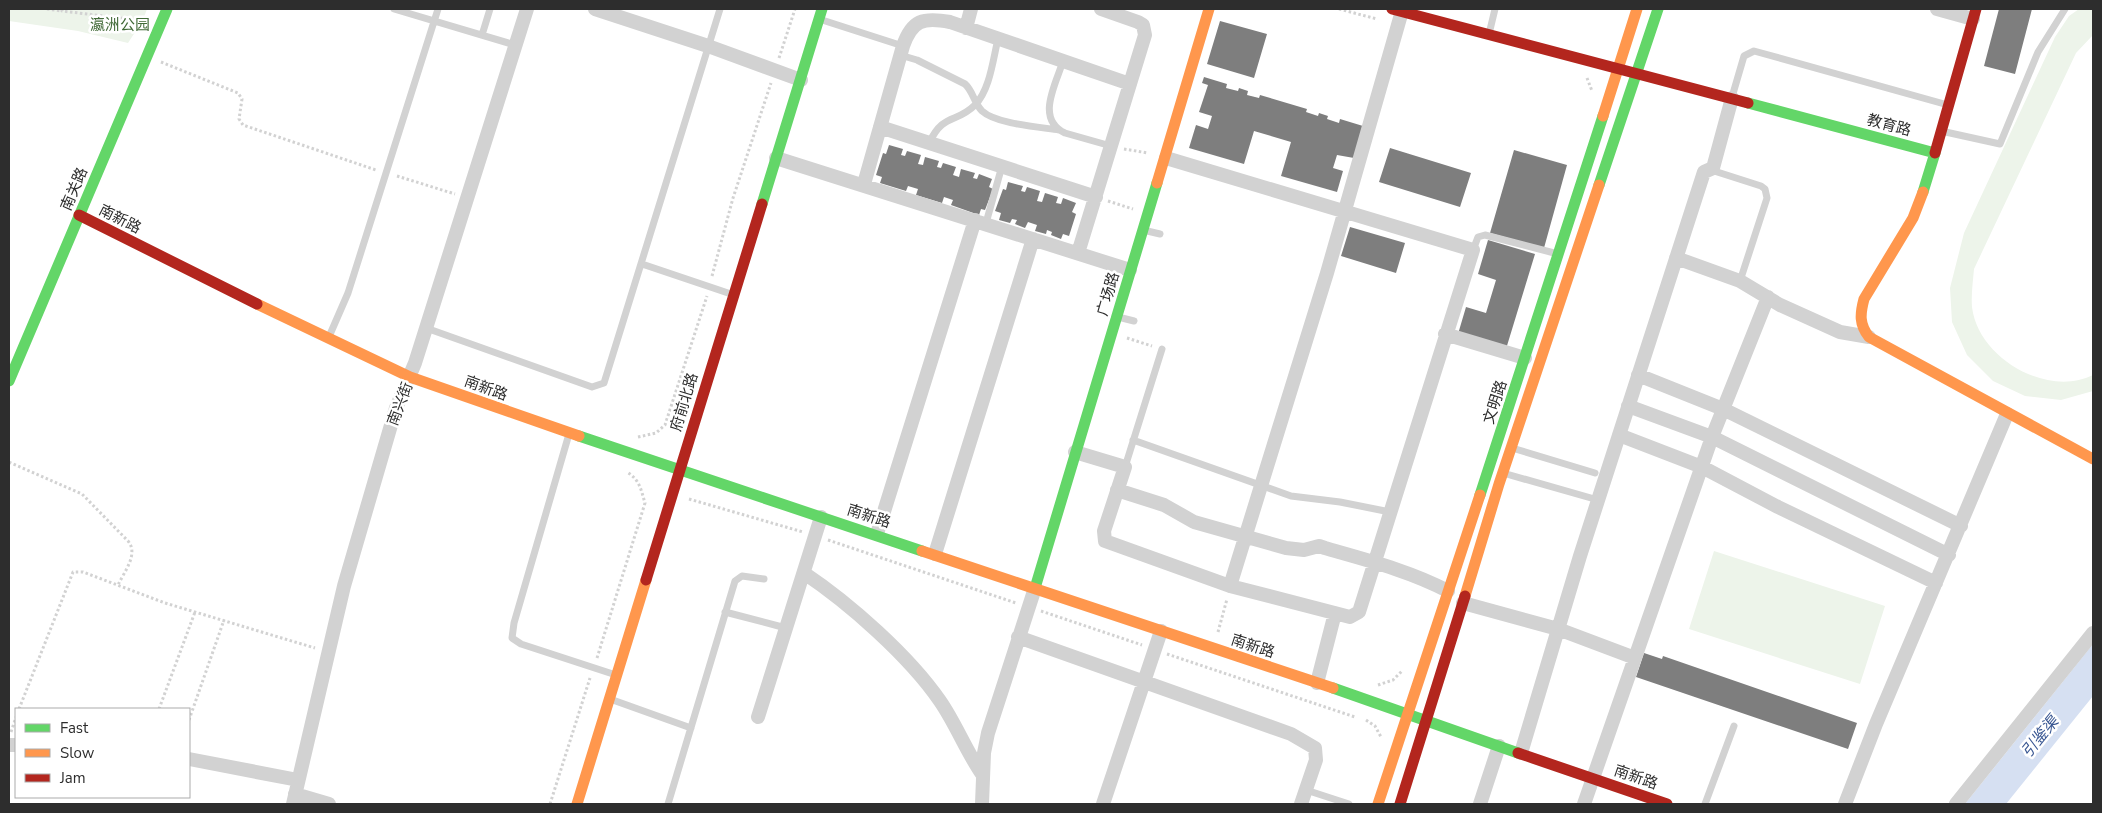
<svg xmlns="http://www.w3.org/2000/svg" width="2102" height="813" font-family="'Nunito Sans','Noto Sans SC',sans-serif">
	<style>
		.green { fill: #edf4ea }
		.water { fill: #d6e0f2 }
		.building { fill: #7e7e7e }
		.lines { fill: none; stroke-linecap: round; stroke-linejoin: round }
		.path { stroke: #d2d2d2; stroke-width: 3; stroke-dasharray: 2.5 2.5; stroke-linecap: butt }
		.lane { stroke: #d2d2d2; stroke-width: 7 }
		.street { stroke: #d2d2d2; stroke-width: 14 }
		.fast { stroke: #63d668; stroke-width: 11 }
		.slow { stroke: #ff974d; stroke-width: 11 }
		.jam { stroke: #b3261e; stroke-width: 11 }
		.labels { text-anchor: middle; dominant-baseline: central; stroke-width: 5; stroke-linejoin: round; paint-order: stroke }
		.park-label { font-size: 15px; fill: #426a38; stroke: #fff }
		.street-label { font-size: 15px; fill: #2d2d2d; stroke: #fff }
		.water-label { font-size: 16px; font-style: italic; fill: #385692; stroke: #fff }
	</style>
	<rect width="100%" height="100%" fill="#fff"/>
	<!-- green -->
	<path class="green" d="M9,9h138l-4,11 -15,23 -50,-12 -69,-10z
		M2079,9h14v26l-17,18 -102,216c-1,12 -3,26 -2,38 6,51 75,91 121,68v16l-32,9 -36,-4 -32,-15 -26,-26 -15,-33 -2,-34 14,-55 91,-196 14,-21z
		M1714,551l171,55 -25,78 -171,-55z"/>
	<!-- water -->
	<path class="water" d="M2093,644v52l-87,108h-41z"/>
	<!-- building -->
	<path class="building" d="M1999,9h33l-17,65 -31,-8z
		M1220,21l47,13 -13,44 -47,-14z
		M1204,77l23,7 -1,4 12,3 1,-3 9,3 -1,4 12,3 1,-3 47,14 -1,3 12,4 1,-3 9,3 -1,3 12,4 1,-4 23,7 -9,32 -17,-3 -4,13 10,3 -6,21 -56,-16 10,-34 -37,-11 -10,33 -55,-16 7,-23 12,4 4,-13 -13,-4 9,-27 -6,-2z
		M889,145l14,4 -2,6 4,1 2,-5 14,4 -3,9 5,1 2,-8 14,4 -2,6 4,1 2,-5 13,4 -3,8 6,2 2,-8 14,4 -2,5 4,1 2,-5 13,5 -3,8 4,2 -8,21 -4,-1 -2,6 -28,-10 2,-5 -9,-3 -2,6 -26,-8 2,-6 -10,-3 -2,5 -26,-8 2,-6 -6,-2 7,-22 3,1z
		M1390,148l81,25 -11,34 -81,-25z
		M1514,150l53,15 -23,83 -54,-15z
		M1008,182l15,4 -2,5 4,1 2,-5 13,4 -3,10 5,1 3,-9 13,4 -2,6 5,1 2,-6 13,5 -4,9 4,2 -7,22 -6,-2 -2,5 -10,-4 1,-3 -5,-2 -1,4 -11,-3 2,-6 -9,-3 -3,6 -10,-4 2,-4 -5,-1 -2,4 -11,-3 2,-7 -6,-2 8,-22 3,1z
		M1350,227l55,16 -9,30 -55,-17z
		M1488,240l47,14 -29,95 -48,-15 8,-27 20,6 10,-33 -18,-6z
		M1644,653l18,6 1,-3 194,67 -9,26 -212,-72z"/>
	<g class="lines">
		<!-- path -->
		<path class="path" d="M47,9l15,2
			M62,9v2l83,10
			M1339,9l38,10
			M779,58l16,-49
			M161,62l77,31 4,6 -3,20 4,6 133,45
			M1587,78l5,13
			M1124,149l24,4
			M397,176l58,18
			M1108,201l25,8
			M712,276l21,-78 38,-115
			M1127,338l25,8
			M638,437l18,-4 9,-8 42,-129
			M9,462l73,32 46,47c11,13 -4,31 -10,44
			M689,499l114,33
			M828,540l188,63
			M1041,611l101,34
			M1218,632l9,-33
			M1167,654l188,63
			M597,658l48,-155c-4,-13 -5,-23 -18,-31
			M1378,685l15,-5 9,-9
			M19,709l54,-137h10l82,31 150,45
			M159,709l36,-97
			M189,720l35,-100
			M1366,720l9,6 6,11
			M11,732l5,-15
			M550,804l40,-126"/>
		<!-- lane -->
		<path class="lane" d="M394,9l121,36
			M819,19l84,27
			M1489,34l6,-25
			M482,35l8,-26
			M900,55l17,5 48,24c8,7 9,19 17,27 14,13 57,16 77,19
			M1063,61c-7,23 -28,58 2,72l46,13
			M1732,97l12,-41 10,-5 194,54
			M1941,131l59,13 38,-92 27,-43
			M929,143c15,-31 27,-19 46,-38 15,-15 18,-46 23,-66
			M1711,170l50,16 4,3 2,9 -27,83
			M986,223l16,-57
			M1143,230l17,4
			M1473,250l5,-13 7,-2 73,19
			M642,264l92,31
			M1118,317l16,4
			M426,328l166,59 12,-4 116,-374
			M328,339l20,-46 90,-284
			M569,434l-55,189 -2,15 9,6 95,31
			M1133,440l158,56 49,6 50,10
			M1512,448l83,25
			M1125,467l37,-118
			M1503,473l95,27
			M725,612l61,16
			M610,699l81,29
			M1306,790l43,14
			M668,804l67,-223 7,-5 22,3
			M1705,804l29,-78"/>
		<!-- street -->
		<path class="street" d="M595,9l113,37 93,34
			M1937,9l36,10
			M966,28l5,-19
			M880,127l216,70
			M776,158l354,112
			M864,184l39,-138c9,-26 20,-29 47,-24l180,62
			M1078,253l67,-218 -2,-10 -5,-3 -37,-13
			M1676,258l64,23 40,24 60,27 29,5
			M1445,334l80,24
			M1638,375l85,34 238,117
			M1628,406l84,31 237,118
			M1619,435l83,32 76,40 158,76
			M1075,452l50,15 -21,64 1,10 125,45 120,31 9,-5 114,-362 -307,-92
			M1117,490l47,15 30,17 92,26 18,2 15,-4 6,2c42,12 85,23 123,43
			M877,534l98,-314
			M935,554l98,-315
			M804,573c45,30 105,83 136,128 16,23 26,50 42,73
			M1230,586l97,-313 75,-262
			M1463,603l95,26 77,29
			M1018,637l273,97 24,14 1,12 -15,44
			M1317,683l18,-70
			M758,717l63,-200
			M9,745h7
			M1521,753l59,-197 124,-384 9,-4 19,-70
			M189,759l109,21
			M295,794l34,10
			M293,804l51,-218 52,-178 19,-45 112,-354
			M982,804l2,-51 4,-20 47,-145
			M1103,804l58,-173
			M1480,804l19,-58
			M1584,804l128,-367 56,-140
			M1845,804l31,-80 131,-310
			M1956,804l137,-171"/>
		<!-- fast -->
		<path class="fast" d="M1748,103l187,50 -12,39
			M1599,185l59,-176
			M762,204l60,-195
			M9,381l158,-372
			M579,436l343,115
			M1480,495l123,-379
			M1035,588l122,-405
			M1333,688l185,65"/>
		<!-- slow -->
		<path class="slow" d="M1603,116l34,-107
			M1157,183l52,-174
			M1923,192l-10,26 -49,81c-4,15 -5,25 5,38l224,122
			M257,304l153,73 169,59
			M922,551l411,137
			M1465,596l34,-112 100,-299
			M577,804l69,-224
			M1378,804l102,-309"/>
		<!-- jam -->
		<path class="jam" d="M1392,9l356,94
			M1935,153l41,-144
			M79,215l178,89
			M646,580l116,-376
			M1518,753l149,51
			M1400,804l65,-208"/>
	</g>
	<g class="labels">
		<!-- park labels -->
		<g class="park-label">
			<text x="120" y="25">瀛洲公园</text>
		</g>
		<!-- street labels -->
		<g class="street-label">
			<text transform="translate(1889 125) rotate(15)">教育路</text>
			<text transform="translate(74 189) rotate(-67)">南关路</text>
			<text transform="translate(120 219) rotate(27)">南新路</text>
			<text transform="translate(1108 294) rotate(-74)">广场路</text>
			<text transform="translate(486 388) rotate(20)">南新路</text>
			<text transform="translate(684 402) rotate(-73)">府前北路</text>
			<text transform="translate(1495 402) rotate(-72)">文明路</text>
			<text transform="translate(400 404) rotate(-69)">南兴街</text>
			<text transform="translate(869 516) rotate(18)">南新路</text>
			<text transform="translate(1253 646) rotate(18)">南新路</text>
			<text transform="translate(1636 777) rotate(19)">南新路</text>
		</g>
		<!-- water labels -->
		<g class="water-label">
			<text transform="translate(2040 737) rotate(-51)">引鉴渠</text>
		</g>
	</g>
	<!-- border -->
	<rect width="2102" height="813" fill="none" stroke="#2d2d2d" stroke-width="20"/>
	<!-- legend -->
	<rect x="15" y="708" width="175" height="90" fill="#ffffff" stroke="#ababab"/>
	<rect x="25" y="724" width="25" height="8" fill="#63d668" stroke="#ababab"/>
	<text x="60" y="733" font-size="15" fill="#2d2d2d">Fast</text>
	<rect x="25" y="749" width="25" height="8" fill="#ff974d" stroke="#ababab"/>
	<text x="60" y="758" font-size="15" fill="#2d2d2d">Slow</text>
	<rect x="25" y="774" width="25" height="8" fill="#b3261e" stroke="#ababab"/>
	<text x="60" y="783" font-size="15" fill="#2d2d2d">Jam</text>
</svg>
